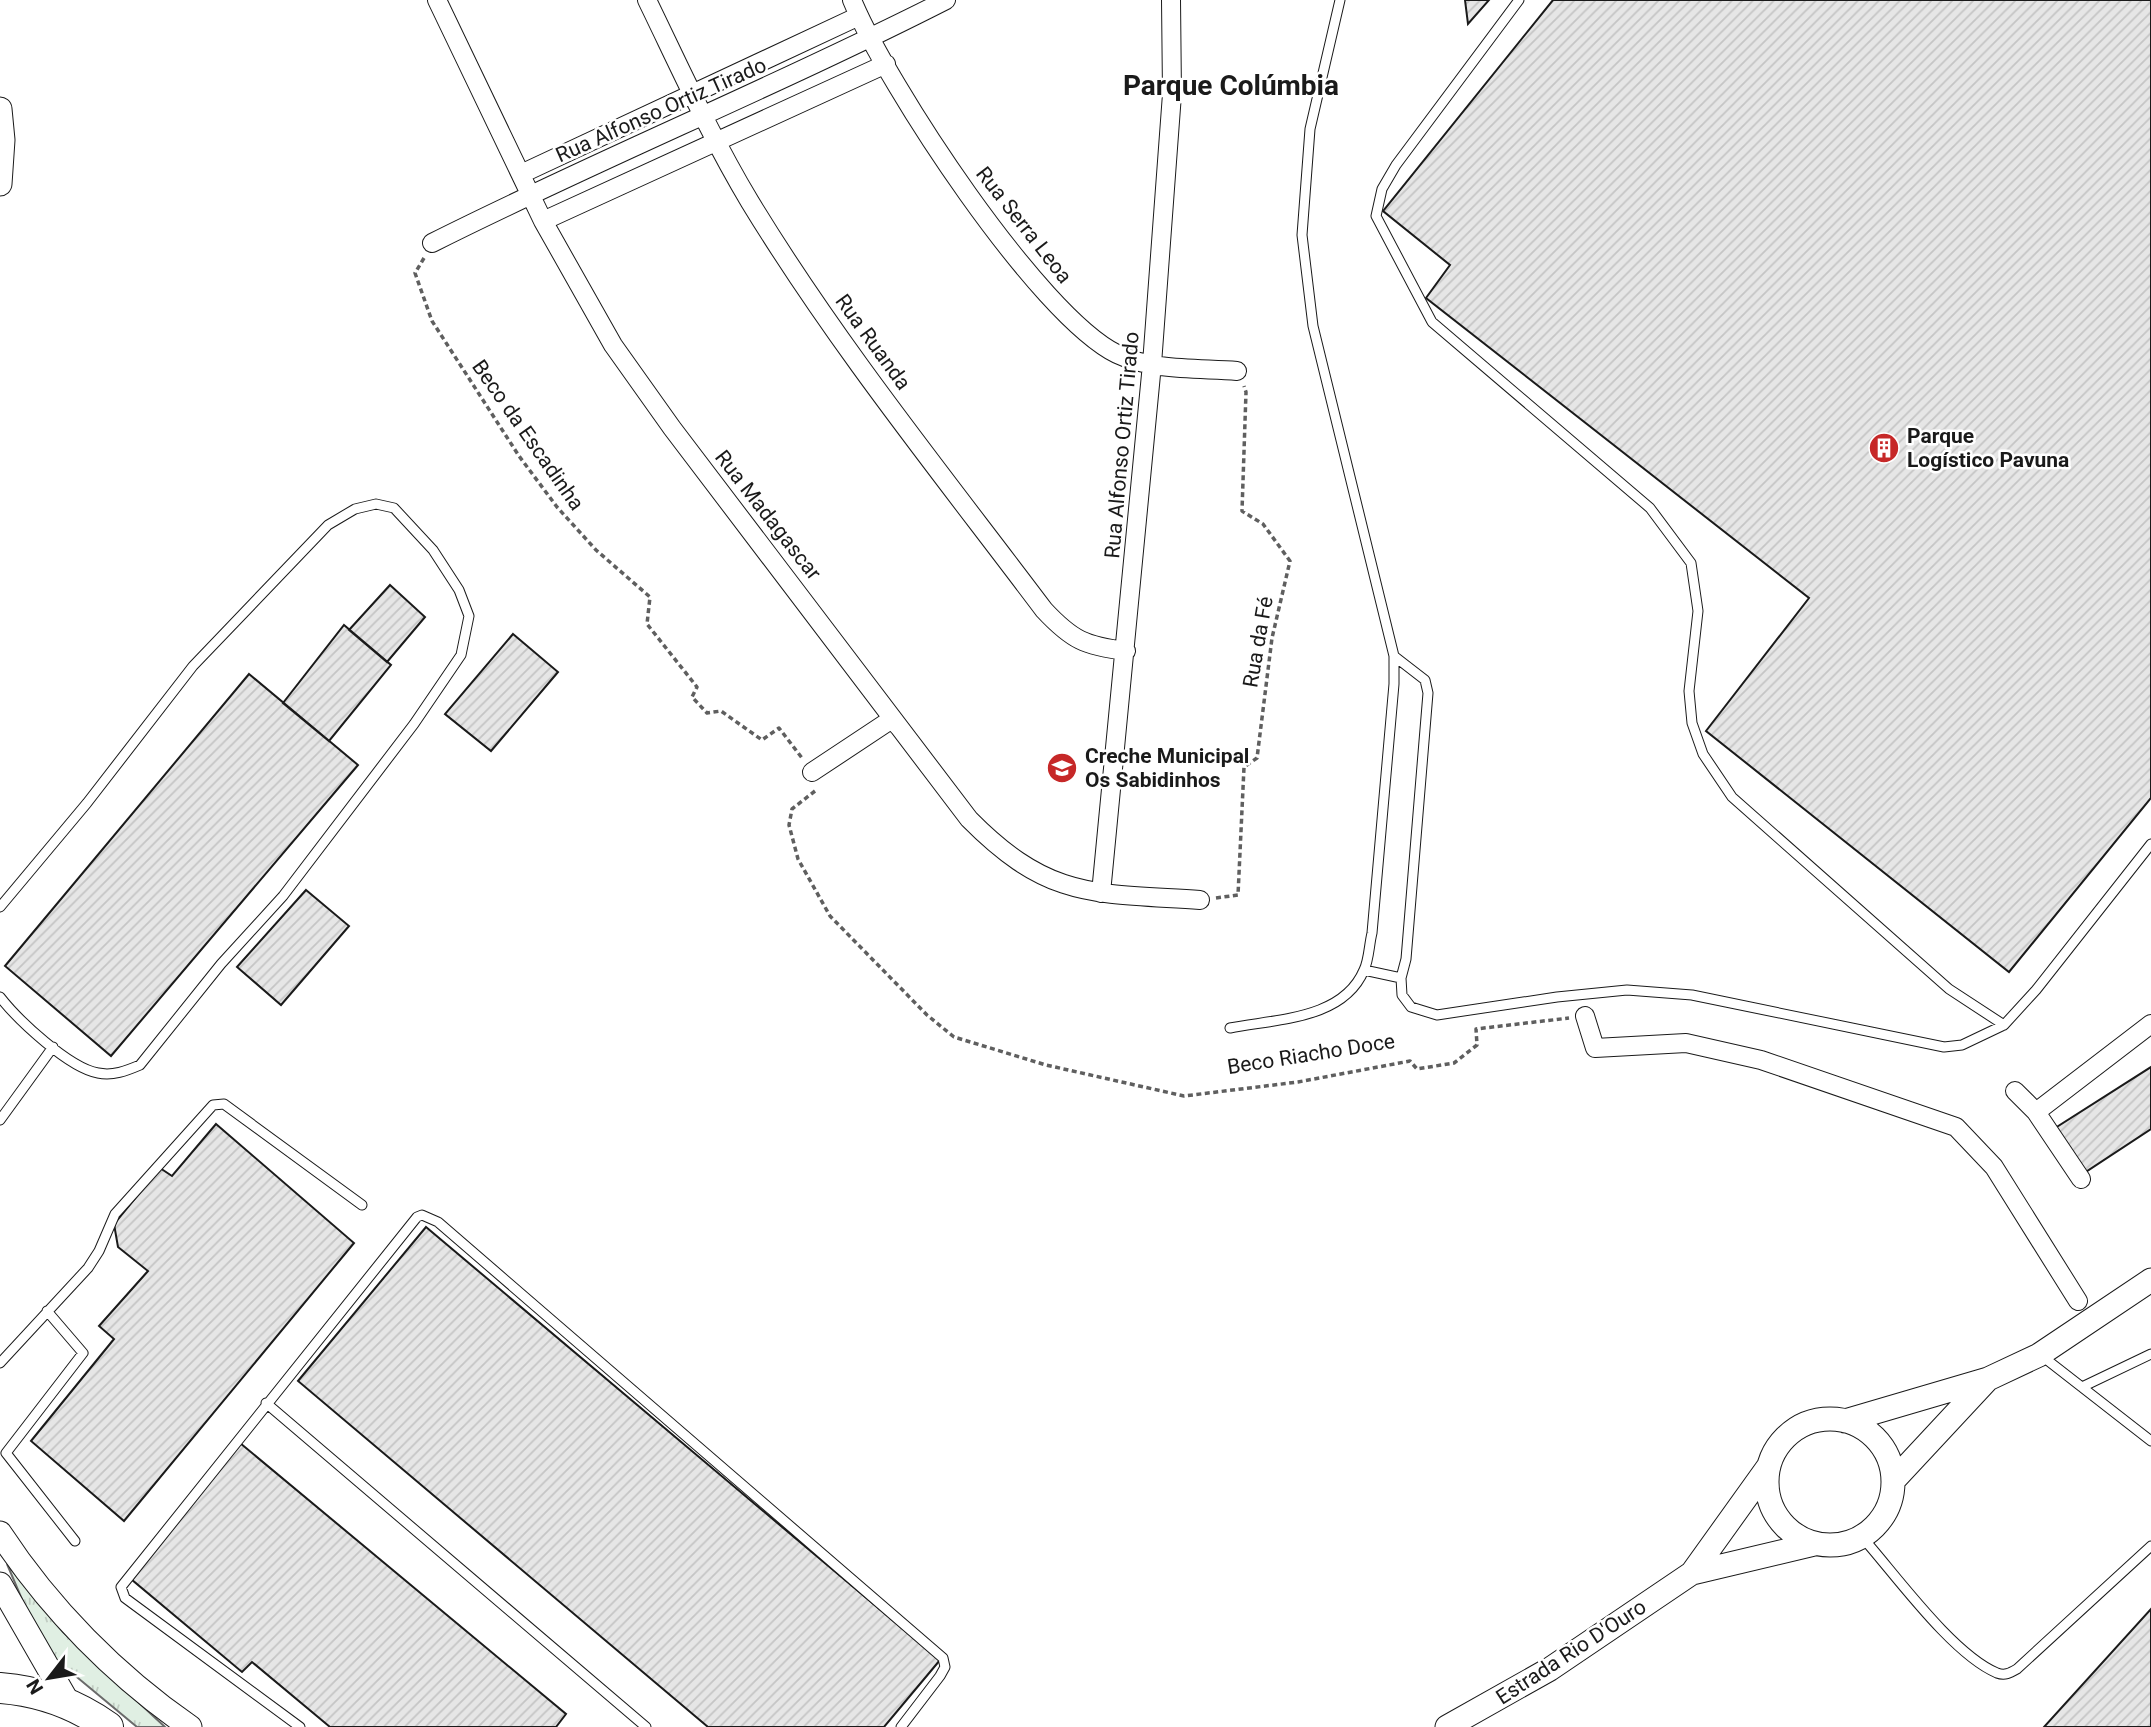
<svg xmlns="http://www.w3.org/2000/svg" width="2151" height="1727" font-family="Roboto,sans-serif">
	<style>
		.grass { fill: url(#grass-tufts); stroke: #6a6a6a; stroke-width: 2 }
		.building { fill: url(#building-hatch); stroke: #1a1a1a; stroke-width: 2 }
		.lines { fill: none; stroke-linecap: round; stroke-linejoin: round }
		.service-casing { stroke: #1a1a1a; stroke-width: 11 }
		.minor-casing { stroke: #1a1a1a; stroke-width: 20 }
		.tertiary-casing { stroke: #1a1a1a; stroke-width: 25 }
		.primary-casing { stroke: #1a1a1a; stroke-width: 32 }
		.path { stroke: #5f5f5f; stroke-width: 3.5; stroke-dasharray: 5 3.5; stroke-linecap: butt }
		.service { stroke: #fff; stroke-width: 9 }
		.minor { stroke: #fff; stroke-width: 18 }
		.tertiary { stroke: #fff; stroke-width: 23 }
		.primary { stroke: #fff; stroke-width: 30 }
		.labels { text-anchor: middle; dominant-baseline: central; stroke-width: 5; stroke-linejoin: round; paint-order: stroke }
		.street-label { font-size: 21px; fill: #1a1a1a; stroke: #fff }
		.poi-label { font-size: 21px; font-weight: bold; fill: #1a1a1a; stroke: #fff; text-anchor: start }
		.district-label { font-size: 28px; font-weight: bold; fill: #1a1a1a; stroke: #fff }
	</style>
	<defs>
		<pattern id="grass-tufts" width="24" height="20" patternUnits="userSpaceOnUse" patternTransform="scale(1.75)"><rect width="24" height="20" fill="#e0efe3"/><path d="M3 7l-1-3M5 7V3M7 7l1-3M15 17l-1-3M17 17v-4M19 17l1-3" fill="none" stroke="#c0ccc2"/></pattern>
		<pattern id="building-hatch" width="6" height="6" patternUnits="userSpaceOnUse" patternTransform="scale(1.75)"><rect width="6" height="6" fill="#e6e6e6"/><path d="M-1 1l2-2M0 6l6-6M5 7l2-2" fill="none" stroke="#c5c5c5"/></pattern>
	</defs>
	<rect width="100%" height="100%" fill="#fff"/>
	<!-- grass -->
	<path class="grass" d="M7,1564l56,68 102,95h-28l-94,-78z"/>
	<!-- building -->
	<path class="building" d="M1465,0h24l-21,24z
		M1553,0h598v798l-142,174 -303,-241 103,-133 -383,-300 24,-33 -67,-54z
		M390,585l35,32 -38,45 -38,-32z
		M344,625l47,40 -62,76 -46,-38z
		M513,634l45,38 -67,79 -46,-37z
		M249,674l109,91 -247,291 -106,-90z
		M306,890l43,36 -68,79 -44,-38z
		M2151,1067v62l-70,46 -29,-45z
		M216,1124l138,119 -230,278 -93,-80 83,-102 -15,-13 49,-55 -30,-24 -4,-23 46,-56 12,8z
		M426,1227l514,433 -56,67h-176l-410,-346z
		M240,1443l326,271 -10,13h-226l-78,-65 -10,10 -111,-93z
		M2151,1609v118h-107z"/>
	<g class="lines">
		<!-- service casing -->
		<g class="service-casing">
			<path id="service" d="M1519,0l-123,165 -14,24 -6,27 56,106 218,186 41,55 7,48 -9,80 3,32 11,31 29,43 217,192 55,36 32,-35 115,-146
				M0,907l87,-104 106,-137 135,-141 27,-16 21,-5 18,4 39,42 26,40 10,26 -8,39 -47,69 -131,172 -62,68 -81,101c-14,6 -27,11 -42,8 -29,-5 -80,-53 -98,-76
				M1364,970l37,8 5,-19 22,-266 -3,-13 -31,-24
				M1401,978l1,17 9,12 26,8 120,-18 70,-7 65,5 252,52 18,-2 42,-20
				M1230,1028c45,-9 113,-8 134,-58 5,-10 5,-25 8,-37l22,-249v-28l-81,-330 -11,-91 8,-106 30,-129
				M0,1120l53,-73
				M47,1311l36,42 -77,100 69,88
				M2042,1356l109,85
				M0,1363l88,-95 11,-17 16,-37 98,-109 11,-1 138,101
				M2082,1387l69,-33
				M266,1403l380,324
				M1862,1537c33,37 90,117 135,136 8,3 13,0 20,-4l134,-123
				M300,1727l-175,-129 -4,-11 296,-370 5,-2 16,7 505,436 2,9 -5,9 -39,51"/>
		</g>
		<!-- minor casing -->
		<g class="minor-casing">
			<path id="minor" d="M437,0l106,221 70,124 59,83 297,391c80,81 125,74 231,81
				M647,0c33,68 64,137 103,202 87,143 194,275 294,408 28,30 41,36 82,41
				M852,0c35,85 186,315 265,354 35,17 82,14 120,17
				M521,174l338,-158
				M543,221l343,-157
				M432,243c169,-85 345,-157 514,-243
				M812,772l80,-53 7,8
				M1101,893l51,-529 20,-270 -1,-94
				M1585,1016l10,32 91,-5 75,17 195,67 38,40 84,134
				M2015,1091l21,21 45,67
				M2036,1112l115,-88"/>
		</g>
		<!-- tertiary casing -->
		<g class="tertiary-casing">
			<path id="tertiary" d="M0,109l3,31 -3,44
				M1767 1482a63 63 0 1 1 126 0a63 63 0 1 1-126 0Z
				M1845,1421l143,-42 51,-24 112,-75
				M1893,1481l95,-102
				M0,1533c49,75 116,143 190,194
				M1692,1573l76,-106
				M0,1584l69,120
				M1447,1727l103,-58 142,-96 122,-29"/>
		</g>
		<!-- primary casing -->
		<g class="primary-casing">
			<path id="primary" d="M0,1688c39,3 76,16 108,39"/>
		</g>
		<!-- path -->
		<path class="path" d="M424,258l-9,15 17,48 87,135 38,51 39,43 54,47 -3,27 50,63 -5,10 15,16 14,-2 41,29 17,-12 23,30
			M815,791l-23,18 -3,16 9,34 32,57 97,99 27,22 92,28 138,31 114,-14 112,-21 7,8 37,-6 23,-18 -1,-16 93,-11
			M1216,898l22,-3 6,-128 13,-9 15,-120 18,-77 -27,-37 -21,-13 4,-119 -2,-6"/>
		<!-- service -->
		<use href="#service" class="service"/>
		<!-- minor -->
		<use href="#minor" class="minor"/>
		<!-- tertiary -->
		<use href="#tertiary" class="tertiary"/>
		<!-- primary -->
		<use href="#primary" class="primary"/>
	</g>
	<!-- icons -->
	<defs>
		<g id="building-disc" transform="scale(1.575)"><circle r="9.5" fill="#c62828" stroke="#fff"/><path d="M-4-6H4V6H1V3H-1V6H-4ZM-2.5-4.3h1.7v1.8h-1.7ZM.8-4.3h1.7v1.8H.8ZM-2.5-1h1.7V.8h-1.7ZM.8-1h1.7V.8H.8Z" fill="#fff"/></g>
		<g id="school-disc" transform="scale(1.575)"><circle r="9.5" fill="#c62828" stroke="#fff"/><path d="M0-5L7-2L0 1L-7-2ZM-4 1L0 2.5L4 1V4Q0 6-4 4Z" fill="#fff"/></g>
	</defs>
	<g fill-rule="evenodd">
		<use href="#building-disc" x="1884" y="448"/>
		<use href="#school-disc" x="1062" y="768"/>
	</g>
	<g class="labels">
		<!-- street labels -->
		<g class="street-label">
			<text transform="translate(661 110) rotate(-24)">Rua Alfonso Ortiz Tirado</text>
			<text transform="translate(1024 225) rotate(52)">Rua Serra Leoa</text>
			<text transform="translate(873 342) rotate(54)">Rua Ruanda</text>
			<text transform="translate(528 435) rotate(55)">Beco da Escadinha</text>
			<text transform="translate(1122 445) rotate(-85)">Rua Alfonso Ortiz Tirado</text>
			<text transform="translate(768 515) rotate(52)">Rua Madagascar</text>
			<text transform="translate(1258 642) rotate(-80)">Rua da Fé</text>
			<text transform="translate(1311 1054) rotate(-9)">Beco Riacho Doce</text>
			<text transform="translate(1571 1652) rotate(-33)">Estrada Rio D'Ouro</text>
		</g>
		<!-- poi labels -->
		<g class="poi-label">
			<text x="1907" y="436">Parque<tspan x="1907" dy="24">Logístico Pavuna</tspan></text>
			<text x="1085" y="756">Creche Municipal<tspan x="1085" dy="24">Os Sabidinhos</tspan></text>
		</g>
		<!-- district labels -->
		<g class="district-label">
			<text x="1231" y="85">Parque Colúmbia</text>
		</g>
	</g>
	<!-- north arrow -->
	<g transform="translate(49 1678) rotate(239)" stroke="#ffffff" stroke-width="5" paint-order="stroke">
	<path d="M0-5L12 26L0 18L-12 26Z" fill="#1a1a1a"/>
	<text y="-10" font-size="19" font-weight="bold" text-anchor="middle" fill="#1a1a1a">N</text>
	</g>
</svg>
